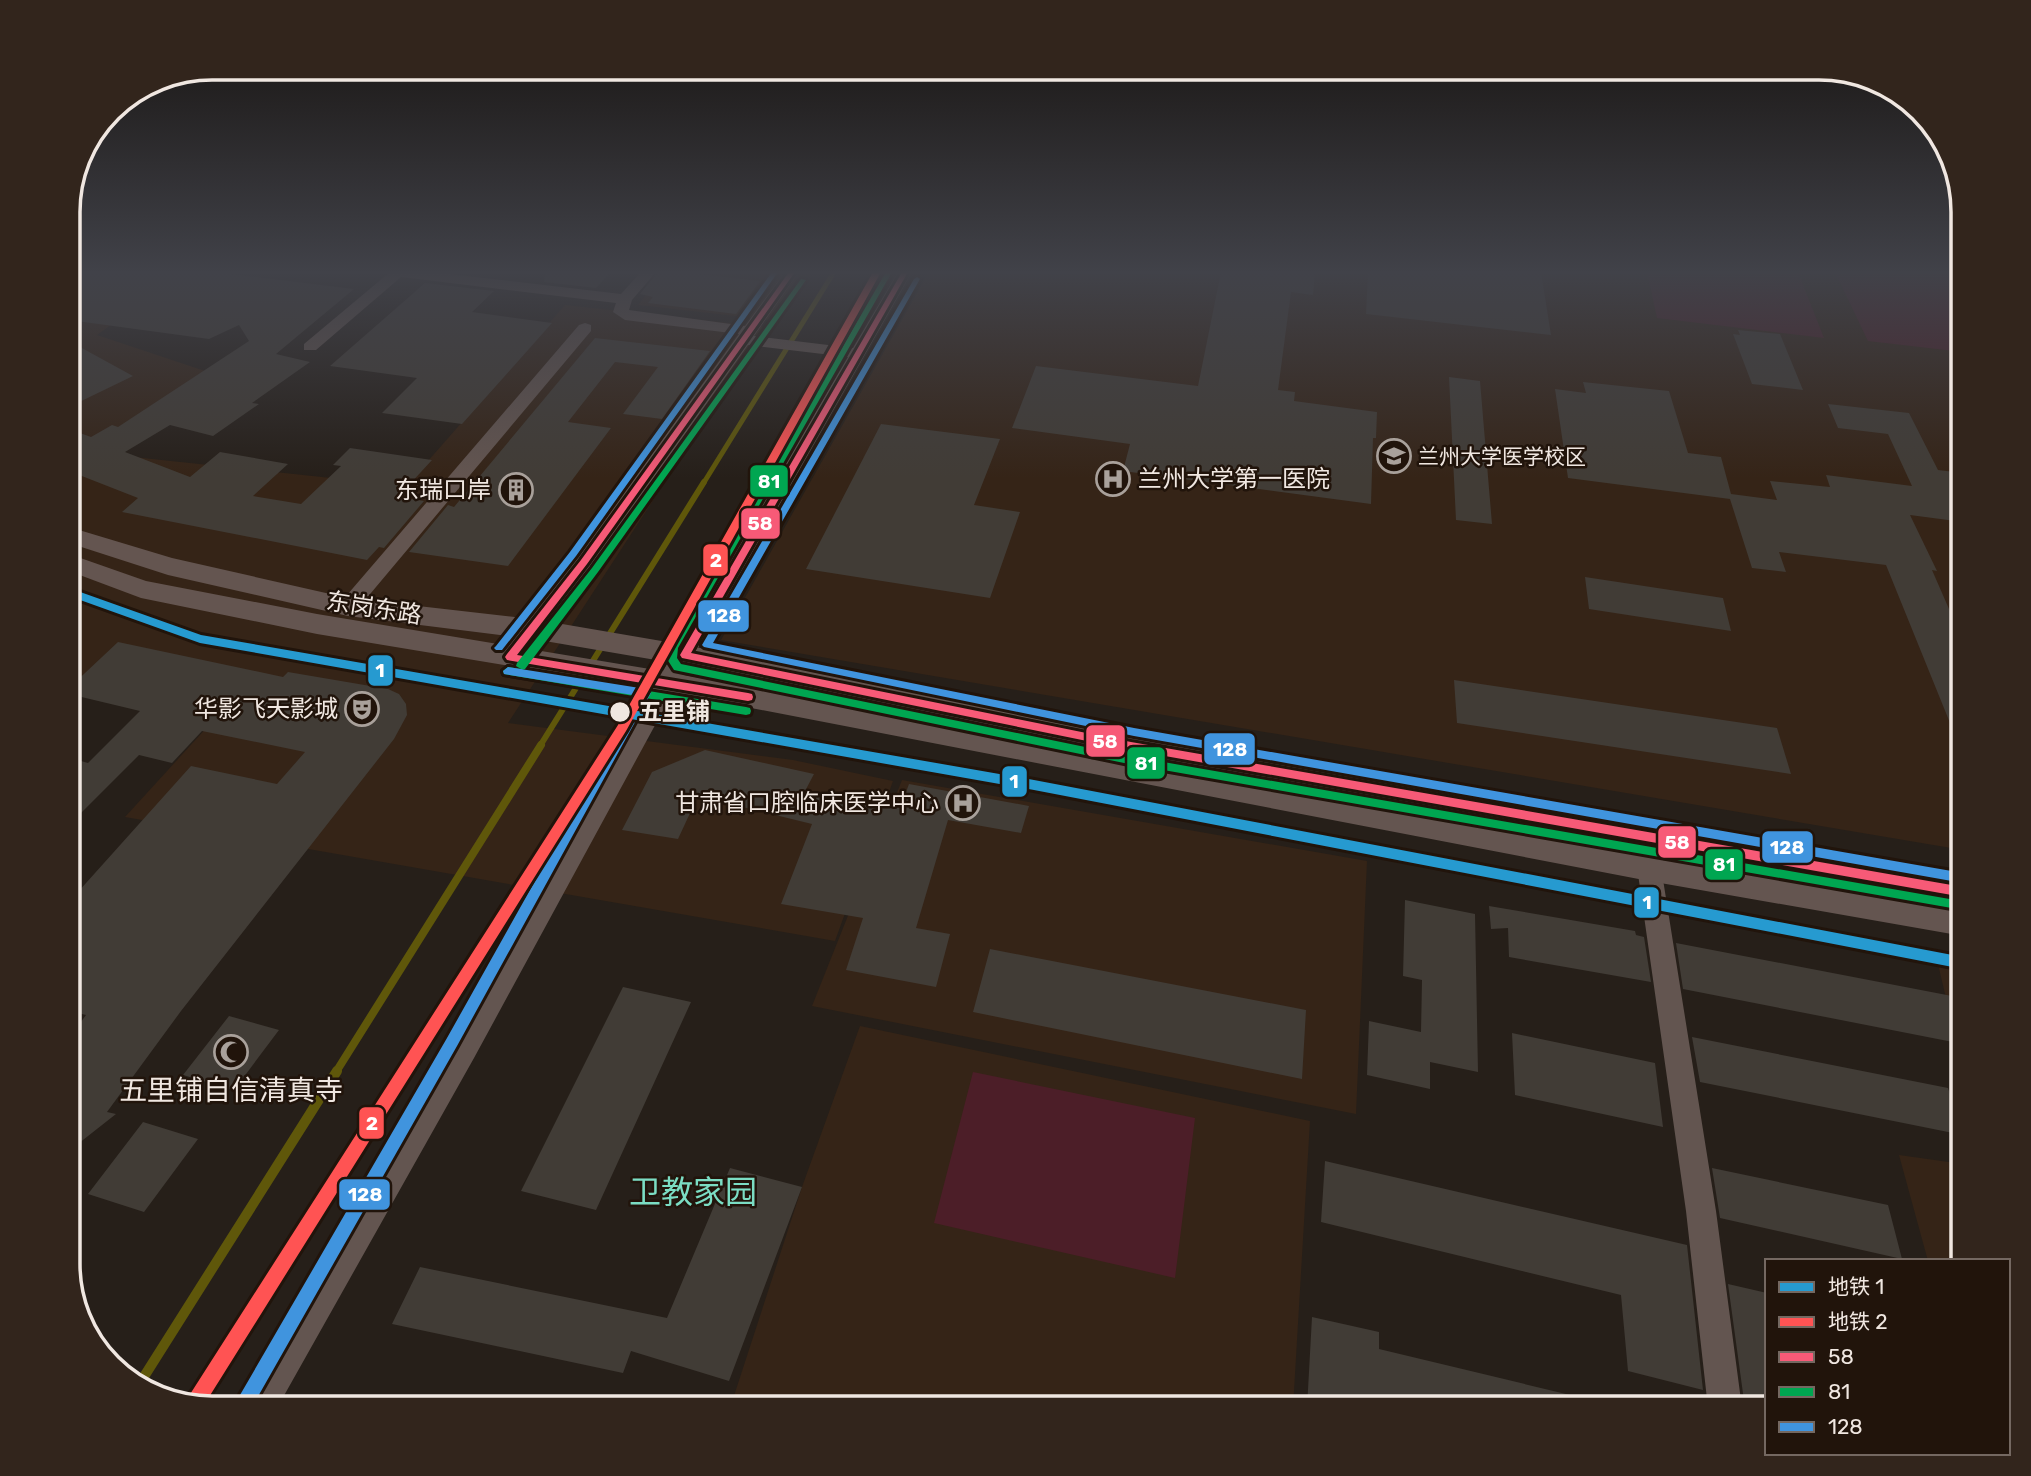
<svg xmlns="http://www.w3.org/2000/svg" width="2031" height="1476" font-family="Rubik,'Noto Sans SC',sans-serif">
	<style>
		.built { fill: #352417 }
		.green { fill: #4c1e28 }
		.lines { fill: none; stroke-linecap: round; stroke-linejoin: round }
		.stream-far3 { stroke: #5f570a; stroke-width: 5 }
		.stream-far2 { stroke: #5f570a; stroke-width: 6 }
		.stream-far1 { stroke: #5f570a; stroke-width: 8 }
		.stream { stroke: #5f570a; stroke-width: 10 }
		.building { fill: #413c36 }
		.minor { fill: #635550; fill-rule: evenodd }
		.major { fill: #645550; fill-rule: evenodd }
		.bus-1-casing { stroke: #21140b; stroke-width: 6 }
		.bus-2-casing { stroke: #21140b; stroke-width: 6 }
		.bus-3-casing { stroke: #21140b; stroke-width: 6 }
		.bus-1 { fill: #f75a77; fill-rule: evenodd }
		.bus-2 { fill: #00a651; fill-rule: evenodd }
		.bus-3 { fill: #4094de; fill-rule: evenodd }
		.metro-1-casing { stroke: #21140b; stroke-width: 6 }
		.metro-2-casing { stroke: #21140b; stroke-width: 6 }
		.metro-1 { fill: #269ad0; fill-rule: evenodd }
		.metro-2 { fill: #ff5353; fill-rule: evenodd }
		.stop-dot { fill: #f0e7e1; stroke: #21140b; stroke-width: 2.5 }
		.labels { text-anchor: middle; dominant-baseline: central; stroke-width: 5; stroke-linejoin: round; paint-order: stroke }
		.far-poi-label { font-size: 21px; fill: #f0e7e1; stroke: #21140b; text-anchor: start }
		.poi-label { font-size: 24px; fill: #f0e7e1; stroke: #21140b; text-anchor: end }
		.street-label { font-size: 24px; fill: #f0e7e1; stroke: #21140b }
		.stop-label { font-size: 24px; font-weight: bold; fill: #f0e7e1; stroke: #21140b; text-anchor: start }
		.near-poi-label { font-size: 28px; fill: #f0e7e1; stroke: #21140b }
		.near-neighbourhood-label { font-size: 32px; fill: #7bddc4; stroke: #21140b }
		.rim { fill: none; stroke: #f0e7e1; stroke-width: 3.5 }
		.line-badge { stroke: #21140b; stroke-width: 2.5 }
		.badge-label { font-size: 19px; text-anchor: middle; font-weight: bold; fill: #fff }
	</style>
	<rect width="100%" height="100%" fill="#261f19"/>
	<!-- built -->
	<path class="built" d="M69,272h116l-88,63 120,40 -112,79 301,32 159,-181 201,22 -258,396 285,37 100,21 -58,160 -710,-124 96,-105 -152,-34z
		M665,272h148l-33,49 -142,-16z
		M929,272h1034v578l-1242,-210z
		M902,780l465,81 -11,253 -544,-108z
		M1936,956l27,4v109z
		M860,1026l450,95 -17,287h-563l72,-221z
		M1899,1155l64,9v97h-35z"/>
	<!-- green -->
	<path class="green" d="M1647,272h151l26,66 -167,-20z
		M1835,272h128v80l-95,-11z
		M973,1072l222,46 -20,160 -241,-55z"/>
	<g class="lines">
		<!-- stream-far3 -->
		<path class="stream-far3" d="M703,484l131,-212"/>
		<!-- stream-far2 -->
		<path class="stream-far2" d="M540,746l164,-264"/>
		<!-- stream-far1 -->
		<path class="stream-far1" d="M336,1072l205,-327"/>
		<!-- stream -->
		<path class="stream" d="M140,1383l197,-312"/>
	</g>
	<!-- building -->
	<path class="building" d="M69,272h146l139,17 -78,65 34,8 -58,41 7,1 -46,32 -43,-11 -45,27 65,25 30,-25 68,12 -35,32 48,8 40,-38 -8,-1 17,-17 82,12 -34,37 26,4 -40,47 -5,-1 -12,13 -245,-48 16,-14 -69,-27v-42l22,8 21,-12 6,2 131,-86 -10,-16 -30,14 -140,-19z
		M545,272h66l-15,16 -52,-6z
		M658,272h23l79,9 -24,33 -88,-11 5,-6 -13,-3z
		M1221,272h94l-2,23 -22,-3 -13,98 17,2 -1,9 83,11 -1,26h-3l-2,66 -248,-33 7,-27 -118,-16 24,-62 162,20z
		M1368,272h173l10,63 -185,-21z
		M425,283l69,8 -22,21 80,11 -90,101 -80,-11 35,-35 -87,-12z
		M1738,330l42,4 23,56 -51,-6 -19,-50 7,1z
		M595,338l115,13 -48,68 -39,-5 35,-47 -43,-5 -47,60 43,6 -103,138 -99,-14 39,-47 6,2z
		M69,341l64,35 -64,31z
		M1449,377l31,4 12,143 -36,-4z
		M1583,382l86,9 19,62 33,4 10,37 46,6 -7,-19 60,6 -4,-12 86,11 -24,-52 -50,-6 -10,-24 81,9 29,57 25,3v49l-53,-7 27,56 -5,-1 31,71v114l-77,-190 -107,-13 7,20 -34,-4 -22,-69 -162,-21 -13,-89 31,4z
		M881,424l119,15 -26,66 46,7 -30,86 -184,-29z
		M1585,577l138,21 8,33 -142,-22z
		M118,642l165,35 5,-5 100,17 11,5 7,10 1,11 -13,24 -213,272 -74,101 9,2 -47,37v-113l17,-23 -17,-4v-109l122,-136 86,18 28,-32 -103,-21 -30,32 -33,-8 -70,70v-52l12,-12 7,2 52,-52 -71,-17v-6z
		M1454,680l323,48 14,46 -334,-51z
		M705,750l109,24 -10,19 96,15 9,-24 120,22 -8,27 -73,-13 -32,108 34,6 -14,53 -90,-17 17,-52 -82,-14 31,-80 -114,-28 -20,43 -56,-9 30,-58z
		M1405,900l70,14 3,158 -48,-10v27l-63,-14 2,-54 52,11 1,-52 -19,-4z
		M1489,906l146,25 1,4 8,2 7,45 -142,-25 -1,-29 -17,1z
		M1676,943l276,53 11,34v14l-280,-55z
		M990,949l316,61 -4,69 -329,-67z
		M623,987l68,15 -95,208 -75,-19z
		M229,1016l50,14 -45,60 -51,-15z
		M1512,1033l143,30 8,64 -148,-32z
		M1692,1037l256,51 15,47 -263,-53z
		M143,1122l55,17 -54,73 -56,-18z
		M1325,1161l362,84 16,145 -75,-19 -7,-76 -300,-73z
		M730,1168l72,19 -73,194 -98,-30 -8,22 -231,-49 28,-57 247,51z
		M1712,1168l176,37 14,54 -182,-41z
		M1728,1284l39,9v115h-22z
		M1312,1317l67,15v17l212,51 -1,8h-283z"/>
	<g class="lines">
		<!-- minor -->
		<path class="minor" d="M390,272h42l189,22 20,-22h15l-24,28 -3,10 116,16 40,-54h14l-45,64 99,12 45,-76h14l-234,411 -204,375 -197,350h-36l419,-732 188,-319 -100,-12 -157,222 -73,95h-16l-3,-5 3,-5 75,-95 162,-223 -114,-14 -12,-8 3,-9 -215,-26 -85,73h-12v-6z
			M585,323l6,2v6l-236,281h-14l-3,-5 3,-5 238,-277z
			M1649,857l9,3 3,7 55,344 26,197h-34l-22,-197 -49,-344 3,-7z"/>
		<!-- major -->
		<path class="major" d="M69,527l103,31 176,40 185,21 152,26 446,89 832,144v28l-801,-143 487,90 314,53v30l-314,-55 -981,-189 -351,-58 -176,-36 -72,-27v-17l77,27 171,33 351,58 454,84 -437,-91 -152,-26 -185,-23 -180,-41 -99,-32z"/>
		<!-- bus-1 casing -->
		<g class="bus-1-casing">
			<path id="bus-1" d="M789,272h6l-208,292 -70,91 231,38 4,1 1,3 -1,3 -4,1 -241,-41 -2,-3 2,-3 74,-94z
				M902,272h6l-217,381 440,89 832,145v10l-832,-147 -449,-92 -2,-3z"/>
		</g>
		<!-- bus-2 casing -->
		<g class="bus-2-casing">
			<path id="bus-2" d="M886,272h6l-214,376 -1,10 4,6 448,92 832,145 2,1v8l-834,-146 -455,-94 -7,-11 1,-11z
				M801,279l5,1 -208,292 -73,97 -4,1 225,37 4,1 1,3 -1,3 -4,1 -242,-41 -1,-3 5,-4 13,2 -5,-3 1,-3 75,-95z"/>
		</g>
		<!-- bus-3 casing -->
		<g class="bus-3-casing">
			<path id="bus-3" d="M772,272h6l-202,284 -74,94h-6l-2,-2 2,-2 74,-94z
				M917,277l3,2 -207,364 421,85 829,145v10l-829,-147 -430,-89 -2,-2 212,-366z
				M508,667l138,22 5,4 -194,353 -205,361h-12l-2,-6 2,-6 207,-357 192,-342 -135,-22 -1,-3z"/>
		</g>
		<!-- bus-1 -->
		<use href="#bus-1" class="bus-1"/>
		<!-- bus-2 -->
		<use href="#bus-2" class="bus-2"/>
		<!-- bus-3 -->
		<use href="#bus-3" class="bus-3"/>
		<!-- metro-1 casing -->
		<g class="metro-1-casing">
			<path id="metro-1" d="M69,588l132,47 833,145 929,177v12l-929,-179 -834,-147 -131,-47z"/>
		</g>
		<!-- metro-2 casing -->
		<g class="metro-2-casing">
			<path id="metro-2" d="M873,272h8l-255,459 -422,674 -17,-6 431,-674z"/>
		</g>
		<!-- metro-1 -->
		<use href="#metro-1" class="metro-1"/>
		<!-- metro-2 -->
		<use href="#metro-2" class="metro-2"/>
	</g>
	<!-- sky -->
	<linearGradient id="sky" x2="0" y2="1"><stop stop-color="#15110e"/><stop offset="0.57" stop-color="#414249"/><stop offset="1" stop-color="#414249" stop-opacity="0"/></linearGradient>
	<rect width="2031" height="478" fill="url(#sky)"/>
	<!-- icons -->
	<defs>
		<g id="university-ring" transform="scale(1.75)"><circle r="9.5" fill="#21140b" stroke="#a9a19b" stroke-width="1.5"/><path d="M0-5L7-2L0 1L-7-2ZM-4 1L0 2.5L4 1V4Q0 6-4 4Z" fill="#a9a19b"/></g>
		<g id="hospital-ring" transform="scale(1.75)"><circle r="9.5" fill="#21140b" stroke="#a9a19b" stroke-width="1.5"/><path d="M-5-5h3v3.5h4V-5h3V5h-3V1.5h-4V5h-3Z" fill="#a9a19b"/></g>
		<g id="building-ring" transform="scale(1.75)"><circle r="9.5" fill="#21140b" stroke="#a9a19b" stroke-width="1.5"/><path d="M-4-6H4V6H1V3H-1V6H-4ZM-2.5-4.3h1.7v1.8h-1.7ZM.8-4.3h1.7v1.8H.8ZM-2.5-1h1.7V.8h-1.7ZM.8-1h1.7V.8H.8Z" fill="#a9a19b"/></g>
		<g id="theatre-ring" transform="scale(1.75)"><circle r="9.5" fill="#21140b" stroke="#a9a19b" stroke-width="1.5"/><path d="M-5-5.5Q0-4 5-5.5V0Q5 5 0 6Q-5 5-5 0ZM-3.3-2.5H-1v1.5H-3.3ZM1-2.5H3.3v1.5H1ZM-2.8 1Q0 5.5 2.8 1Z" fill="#a9a19b"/></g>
		<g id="mosque-ring" transform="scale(1.75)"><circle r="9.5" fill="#21140b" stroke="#a9a19b" stroke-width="1.5"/><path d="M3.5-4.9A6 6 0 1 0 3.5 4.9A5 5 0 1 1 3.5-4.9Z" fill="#a9a19b"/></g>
	</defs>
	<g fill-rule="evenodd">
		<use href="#university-ring" x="1394" y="456"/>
		<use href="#hospital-ring" x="1113" y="479"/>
		<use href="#building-ring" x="516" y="490"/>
		<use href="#theatre-ring" x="362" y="709"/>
		<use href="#hospital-ring" x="963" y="803"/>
		<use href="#mosque-ring" x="231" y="1052"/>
	</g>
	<!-- markers -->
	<circle class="stop-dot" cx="620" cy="712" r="11"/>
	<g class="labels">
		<!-- far-poi labels -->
		<g class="far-poi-label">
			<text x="1418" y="456">兰州大学医学校区</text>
		</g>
		<!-- poi labels -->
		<g class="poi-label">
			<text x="1138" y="479" text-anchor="start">兰州大学第一医院</text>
			<text x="491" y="490">东瑞口岸</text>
			<text x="338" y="709">华影飞天影城</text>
			<text x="939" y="803">甘肃省口腔临床医学中心</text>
		</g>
		<!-- street labels -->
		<g class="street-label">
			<text transform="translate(374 608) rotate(9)">东岗东路</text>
		</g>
		<!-- stop labels -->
		<g class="stop-label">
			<text x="638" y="712">五里铺</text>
		</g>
		<!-- near-poi labels -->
		<g class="near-poi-label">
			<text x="231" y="1090">五里铺自信清真寺</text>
		</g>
		<!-- near-neighbourhood labels -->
		<g class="near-neighbourhood-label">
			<text x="693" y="1192">卫教家园</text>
		</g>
	</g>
	<!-- crop -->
	<path d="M0 0H2031V1476H0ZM212 80H1819A132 132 0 0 1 1951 212V1264A132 132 0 0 1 1819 1396H212A132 132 0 0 1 80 1264V212A132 132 0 0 1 212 80Z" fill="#32251c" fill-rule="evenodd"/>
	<path class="rim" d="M212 80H1819A132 132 0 0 1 1951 212V1264A132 132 0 0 1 1819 1396H212A132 132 0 0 1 80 1264V212A132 132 0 0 1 212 80Z"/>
	<g class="line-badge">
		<rect x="749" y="464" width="40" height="34" rx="7" fill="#00a651"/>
		<rect x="740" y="507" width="41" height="33" rx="7" fill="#f75a77"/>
		<rect x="702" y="543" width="27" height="34" rx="7" fill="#ff5353"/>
		<rect x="697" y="599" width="53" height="34" rx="7" fill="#4094de"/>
		<rect x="367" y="654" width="27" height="33" rx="7" fill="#269ad0"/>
		<rect x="1085" y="724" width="41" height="34" rx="7" fill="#f75a77"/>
		<rect x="1203" y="732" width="53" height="34" rx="7" fill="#4094de"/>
		<rect x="1126" y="746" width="40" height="34" rx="7" fill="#00a651"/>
		<rect x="1001" y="765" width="27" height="33" rx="7" fill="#269ad0"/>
		<rect x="1657" y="825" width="40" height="34" rx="7" fill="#f75a77"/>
		<rect x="1761" y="830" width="53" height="34" rx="7" fill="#4094de"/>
		<rect x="1704" y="848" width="40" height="33" rx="7" fill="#00a651"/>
		<rect x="1633" y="886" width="27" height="33" rx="7" fill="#269ad0"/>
		<rect x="358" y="1106" width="27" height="34" rx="7" fill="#ff5353"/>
		<rect x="338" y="1178" width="53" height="33" rx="7" fill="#4094de"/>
	</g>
	<g class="badge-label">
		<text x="769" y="488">81</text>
		<text x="760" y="530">58</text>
		<text x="716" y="567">2</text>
		<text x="724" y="622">128</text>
		<text x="380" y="677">1</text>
		<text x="1105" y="748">58</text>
		<text x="1230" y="756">128</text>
		<text x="1146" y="770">81</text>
		<text x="1014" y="788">1</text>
		<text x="1677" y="849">58</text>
		<text x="1787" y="854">128</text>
		<text x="1724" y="871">81</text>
		<text x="1647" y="909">1</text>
		<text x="372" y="1130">2</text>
		<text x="365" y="1201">128</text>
	</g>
	<!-- legend -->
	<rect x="1765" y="1259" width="245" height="196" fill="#21140b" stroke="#746861" stroke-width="2"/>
	<rect x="1779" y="1282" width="35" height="10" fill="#269ad0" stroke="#746861" stroke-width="2"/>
	<text x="1828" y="1294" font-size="21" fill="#f0e7e1">地铁 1</text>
	<rect x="1779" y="1317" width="35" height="10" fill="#ff5353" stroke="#746861" stroke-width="2"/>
	<text x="1828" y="1329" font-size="21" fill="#f0e7e1">地铁 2</text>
	<rect x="1779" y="1352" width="35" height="10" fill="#f75a77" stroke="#746861" stroke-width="2"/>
	<text x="1828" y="1364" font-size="21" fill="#f0e7e1">58</text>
	<rect x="1779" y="1387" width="35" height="10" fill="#00a651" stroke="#746861" stroke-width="2"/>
	<text x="1828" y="1399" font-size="21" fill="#f0e7e1">81</text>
	<rect x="1779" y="1422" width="35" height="10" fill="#4094de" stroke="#746861" stroke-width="2"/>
	<text x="1828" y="1434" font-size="21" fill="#f0e7e1">128</text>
</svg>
